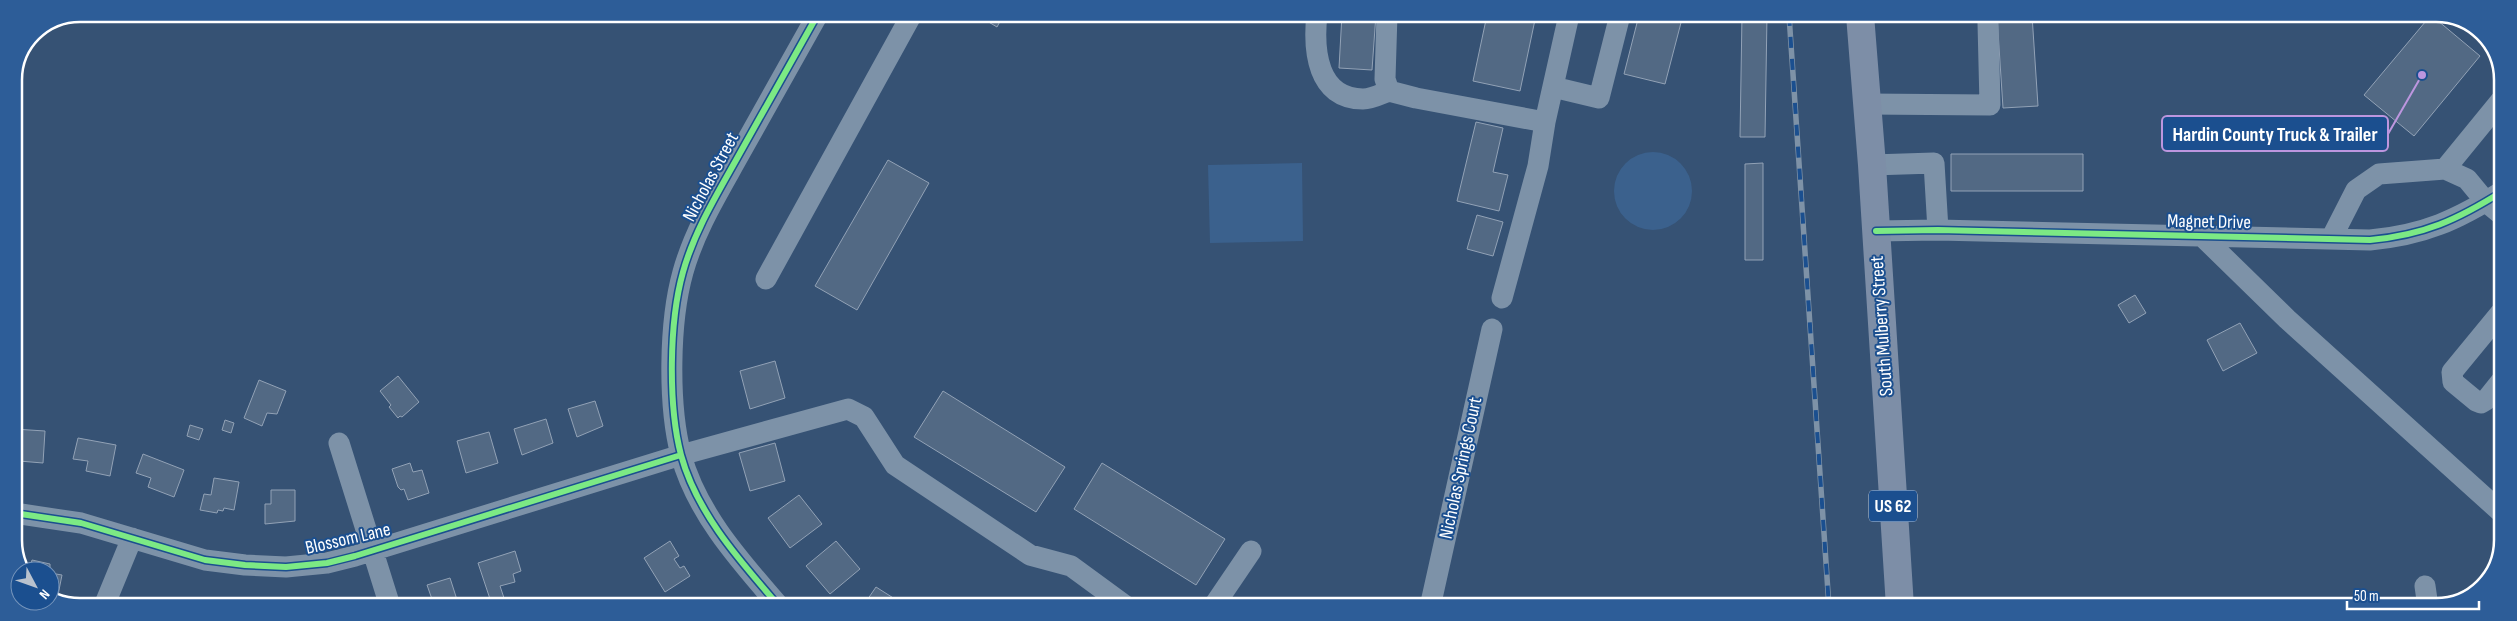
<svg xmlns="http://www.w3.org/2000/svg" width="2517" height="621" font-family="'Sofia Sans Condensed',sans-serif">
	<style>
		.water { fill: #3b618d }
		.building { fill: #526984; stroke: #92a2b6 }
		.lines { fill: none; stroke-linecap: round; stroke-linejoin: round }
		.minor { stroke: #7d92a8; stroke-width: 21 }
		.major { stroke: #7d8ea7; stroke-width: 28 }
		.rail-casing { stroke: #7e92a7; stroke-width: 5.5 }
		.rail { stroke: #1b4f8f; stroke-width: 4; stroke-dasharray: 11; stroke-linecap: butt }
		.cycleway-casing { stroke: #1b4f8f; stroke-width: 9 }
		.cycleway { stroke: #7ce984; stroke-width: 6 }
		.labels { text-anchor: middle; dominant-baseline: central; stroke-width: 4; stroke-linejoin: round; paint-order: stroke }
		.shield { fill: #1b4f8f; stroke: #bbcadd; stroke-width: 1 }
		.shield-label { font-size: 18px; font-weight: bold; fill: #fff }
		.street-label { font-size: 19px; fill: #fff; stroke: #1b4f8f }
		.rim { fill: none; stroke: #fff; stroke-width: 2.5 }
		.leader { fill: none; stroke: #bd96df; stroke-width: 2 }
		.callout-dot { fill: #bd96df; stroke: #1b4f8f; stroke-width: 2 }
		.callout { fill: #1b4f8f; stroke: #bd96df; stroke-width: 2 }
		.callout-label { font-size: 20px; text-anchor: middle; font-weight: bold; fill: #fff }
	</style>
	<rect width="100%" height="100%" fill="#365274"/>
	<!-- water -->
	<path class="water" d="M1614 191a39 39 0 1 1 78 0a39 39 0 1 1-78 0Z
		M1302,163l1,78 -93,2 -2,-78z"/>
	<!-- building -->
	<path class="building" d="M975,14h29l-7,13z
		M1342,14h34l-4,56 -33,-2z
		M1487,15h49l-16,76 -47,-10z
		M1639,15h44l-18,69 -41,-10z
		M1742,15h25l-2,122h-25z
		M2032,15l6,91 -35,2 -6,-92z
		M2431,15l49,41 -66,80 -50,-41z
		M1476,122l27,6 -10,44 15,3 -9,36 -42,-10z
		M1951,154h132v37h-132z
		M888,160l41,23 -72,127 -42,-24z
		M1763,163v97h-18v-96z
		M1477,215l26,7 -10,34 -26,-7z
		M2135,295l11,18 -17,10 -11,-18z
		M2240,323l17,30 -34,18 -16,-31z
		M775,361l10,37 -35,11 -10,-38z
		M398,376l21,26 -17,15 -2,-1 -2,2 -9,-11 2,-2 -11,-14z
		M259,380l27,11 -9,23 -10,-1 -5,13 -18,-8z
		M943,391l122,76 -29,45 -122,-75z
		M595,401l8,25 -26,11 -9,-28z
		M546,419l7,24 -31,12 -8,-26z
		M225,420l9,3 -3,10 -9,-3z
		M190,425l13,4 -4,11 -12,-4z
		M14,429l31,2 -2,32 -24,-2 1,-12 -6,-1z
		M489,432l9,31 -32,10 -9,-32z
		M78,438l38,7 -6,31 -24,-5 2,-10 -15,-2z
		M775,443l10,38 -35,10 -11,-38z
		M143,454l41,16 -10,27 -26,-10 3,-9 -15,-5z
		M410,463l3,9 9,-2 7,23 -21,7 -4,-11 -3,1 -3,-3 -6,-18z
		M1102,463l123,76 -29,46 -122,-76z
		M214,478l25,4 -5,28 -10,-2 -1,3 -5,-1 -1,3 -17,-3 4,-16 7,1z
		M271,490h24v31l-30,3v-20h6z
		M799,495l23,29 -32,24 -22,-30z
		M670,541l9,15 -5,3 6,9 4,-2 6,10 -25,16 -21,-34z
		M836,541l24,28 -30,25 -24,-28z
		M515,551l6,20 -8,3 2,8 -15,4 4,12 -13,4 -13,-39z
		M32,560l18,4v9l12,2 -5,25 -7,-4v-25h-21z
		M450,578l9,28h-29l-1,-3 4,-1 -6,-17z
		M876,587l30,19h-43z
		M165,598l10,3 4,-3 10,3v-2l14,4 -1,3h-40z"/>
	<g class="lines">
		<!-- minor -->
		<path class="minor" d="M1317,14c-4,36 0,85 46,85 9,0 18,-5 26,-8
			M1387,14l-2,65 4,12 27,7 129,24
			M1553,87l46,11 21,-83
			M1867,104l123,1 -2,-82
			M1872,165l62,-2 4,67
			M2445,169l58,-71
			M1876,231l62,-1 432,10c54,-5 87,-20 133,-49
			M2203,237l84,82 215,194
			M2331,239l25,-49 23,-16 66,-5 22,10 19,23 17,14
			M766,279l146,-265
			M1502,298l36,-132 7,-44 24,-107
			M2502,380l-16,20 -5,3 -5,-2 -23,-19 -1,-10 51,-62
			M339,443l51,163
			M14,513l67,10 124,37 40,5 41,2 41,-4 28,-7 326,-101 167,-46 16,8 31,48 135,90 41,11 56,41
			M2425,586l3,21
			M104,606l28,-68
			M779,606c-38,-44 -82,-92 -98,-151 -13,-50 -12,-133 2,-183 12,-43 36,-81 57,-119 26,-47 52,-93 78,-139
			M1213,607l38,-56
			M1430,607l62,-278"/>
		<!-- major -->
		<path class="major" d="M1860,15l12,150 28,442"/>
		<!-- rail casing -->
		<g class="rail-casing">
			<path id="rail" d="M1789,15l40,592"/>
		</g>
		<!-- rail -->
		<use href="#rail" class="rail"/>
		<!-- cycleway casing -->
		<g class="cycleway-casing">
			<path id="cycleway" d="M1876,231l62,-1 432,10c54,-5 87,-20 133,-49
				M14,513l67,10 124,37 40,5 41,2 41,-4 28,-7 326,-101
				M779,606c-38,-44 -82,-92 -98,-151 -13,-50 -12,-133 2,-183 12,-43 36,-81 57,-119 26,-47 52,-93 78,-139"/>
		</g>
		<!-- cycleway -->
		<use href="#cycleway" class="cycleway"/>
	</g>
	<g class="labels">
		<!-- shield labels -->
		<rect class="shield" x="1869" y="490.5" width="48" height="31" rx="4"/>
		<g class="shield-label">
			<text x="1893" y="506">US 62</text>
		</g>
		<!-- street labels -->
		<g class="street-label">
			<text transform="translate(711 177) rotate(-62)">Nicholas Street</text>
			<text transform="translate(2209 222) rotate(1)">Magnet Drive</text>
			<text transform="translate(1882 326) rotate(-94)">South Mulberry Street</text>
			<text transform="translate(1461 468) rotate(-78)">Nicholas Springs Court</text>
			<text transform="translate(348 539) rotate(-13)">Blossom Lane</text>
		</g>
	</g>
	<!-- crop -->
	<path d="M0 0H2517V621H0ZM80 22H2436A58 58 0 0 1 2494 80V540A58 58 0 0 1 2436 598H80A58 58 0 0 1 22 540V80A58 58 0 0 1 80 22Z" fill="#2d5d98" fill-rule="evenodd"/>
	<path class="rim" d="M80 22H2436A58 58 0 0 1 2494 80V540A58 58 0 0 1 2436 598H80A58 58 0 0 1 22 540V80A58 58 0 0 1 80 22Z"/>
	<!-- callouts -->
	<path class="leader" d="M2422 75L2388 134"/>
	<circle class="callout-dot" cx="2422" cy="75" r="5"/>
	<rect class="callout" x="2162" y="116" width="226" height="35" rx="5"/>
	<g class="callout-label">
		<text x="2275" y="141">Hardin County Truck &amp; Trailer</text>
	</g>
	<!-- north arrow -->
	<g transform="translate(35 586) rotate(131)"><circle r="24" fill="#1b4f8f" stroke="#7695bc"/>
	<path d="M0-4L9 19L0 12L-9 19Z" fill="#b9c2ce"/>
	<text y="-8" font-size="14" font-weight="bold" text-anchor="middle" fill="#ffffff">N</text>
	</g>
	<!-- scale -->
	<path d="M2347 601v8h132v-8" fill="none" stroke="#ffffff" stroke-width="2.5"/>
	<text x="2354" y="601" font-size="15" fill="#ffffff" stroke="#1b4f8f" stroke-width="4" paint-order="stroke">50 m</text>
</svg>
